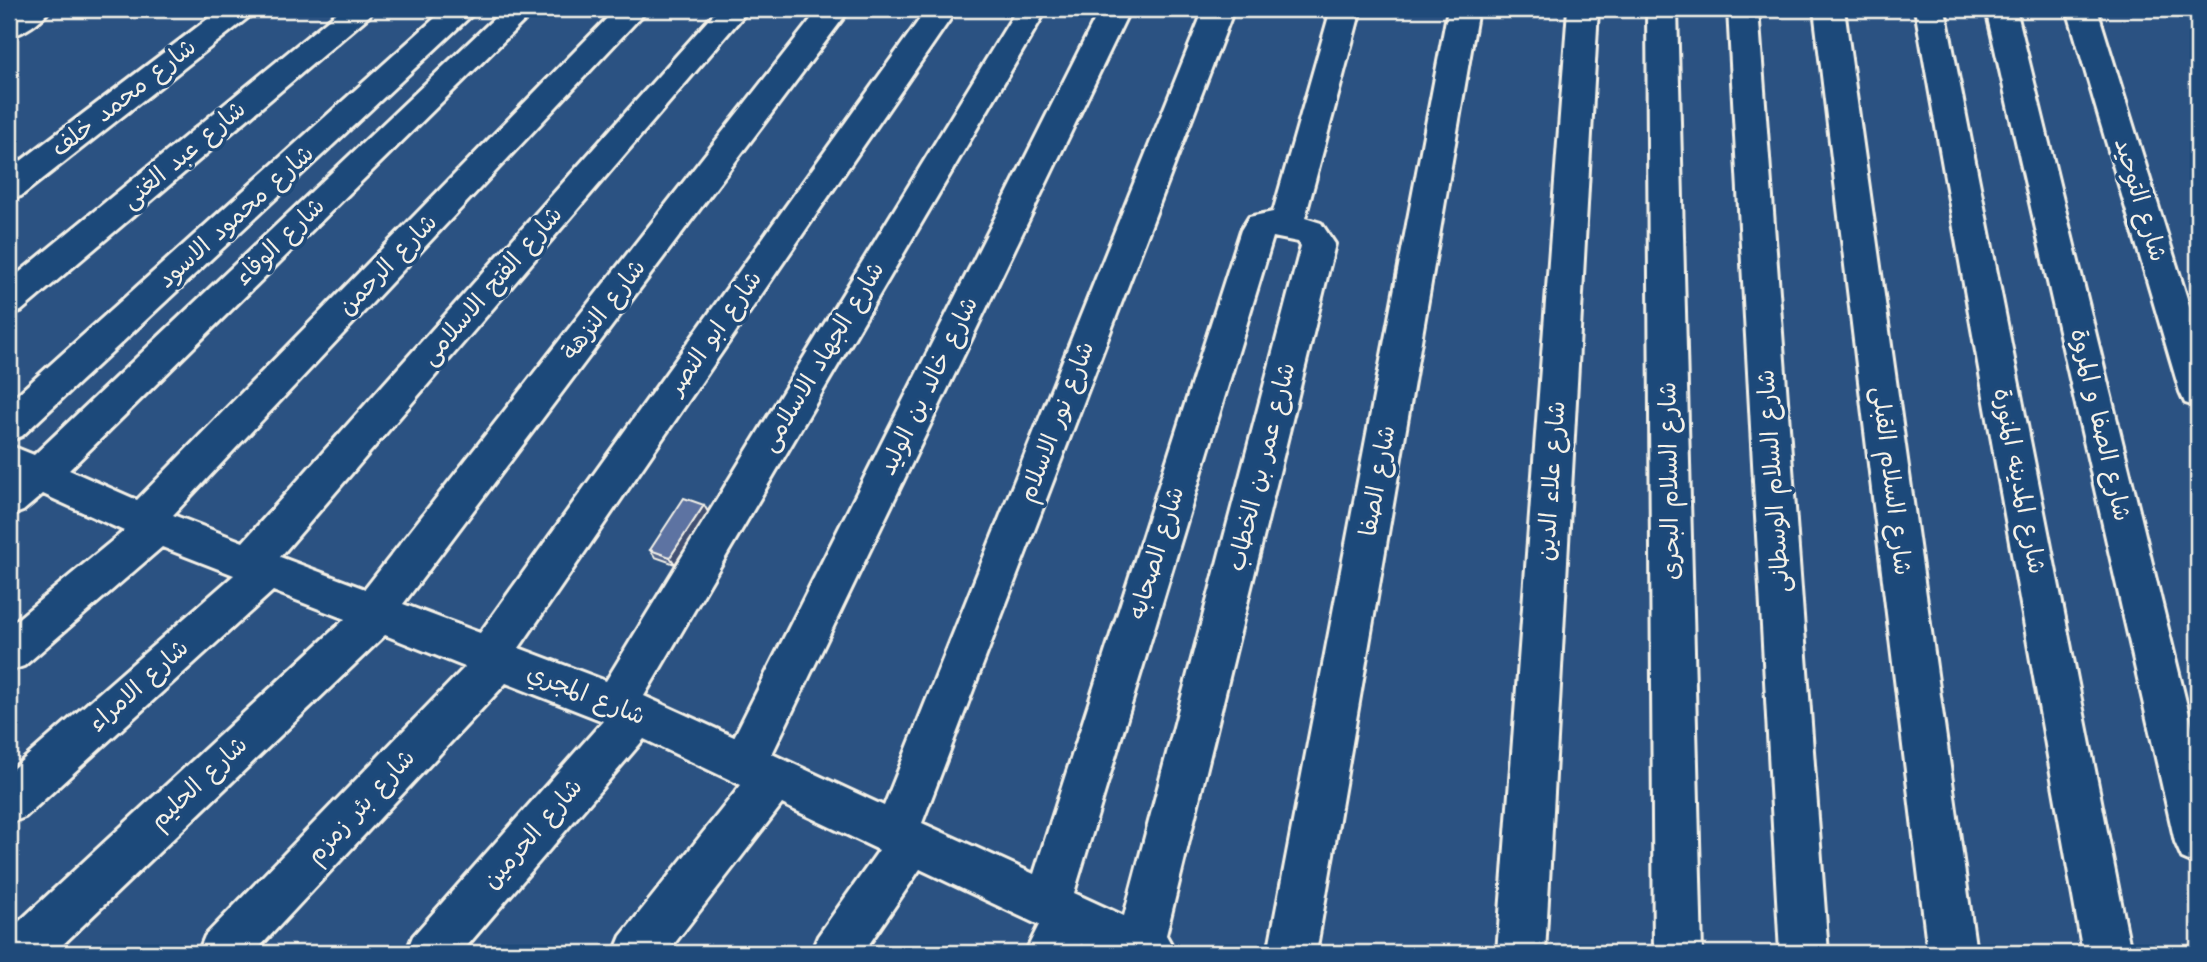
<svg xmlns="http://www.w3.org/2000/svg" width="2207" height="962" font-family="'Architects Daughter','Playpen Sans Arabic',sans-serif">
	<style>
		.lines { fill: none; stroke-linecap: round; stroke-linejoin: round }
		.minor-casing { stroke: #f4f1e8; stroke-width: 6 }
		.minor { fill: #1f4a7a; fill-rule: evenodd }
		.wall { fill: #50638b; stroke: #f4f1e8; stroke-width: 2 }
		.shaded-wall { fill: #415071; stroke: #f4f1e8; stroke-width: 2 }
		.building { fill: #5d73a2; stroke: #f4f1e8; stroke-width: 2 }
		.labels { text-anchor: middle; dominant-baseline: central; stroke-width: 7; stroke-linejoin: round; paint-order: stroke }
		.street-label { font-size: 24px; fill: #f4f1e8; stroke: #1f4a7a }
	</style>
	<rect width="100%" height="100%" fill="#2b5282"/>
	<filter id="ink" filterUnits="userSpaceOnUse"><feTurbulence type="fractalNoise" baseFrequency=".0143" numOctaves="2"/><feDisplacementMap in="SourceGraphic" scale="14" xChannelSelector="R" yChannelSelector="G"/><feConvolveMatrix kernelMatrix="1 2 1 2 8 2 1 2 1" color-interpolation-filters="sRGB"/></filter>
	<g filter="url(#ink)">
		<g class="lines">
			<!-- minor casing -->
			<g class="minor-casing">
				<path id="minor" d="M15,9h35c-9,13 -26,24 -41,28v-24z
					M221,9h34l-5,7 -229,180 -12,3v-29z
					M341,9h33l-5,7 -348,295 -12,4v-34z
					M445,9h33l-456,427 -13,5v-39z
					M504,9h32l-467,461 68,30 479,-491h32l-475,506 70,27 475,-533h31l-469,548 85,32 454,-580h31l-447,595 77,29 447,-624h30l-438,639 87,33 411,-672h30l-403,687 90,41 366,-728h30l-358,745 112,52 320,-797h30l-312,814 112,51 207,-644 8,-13 24,-5 58,-203h30l-56,209 16,5 14,21 -169,691 10,18h-76l-19,-9 -6,9h-50l14,-28 -119,-56 -57,84h-52l7,-17 61,-86 -97,-46 -115,149h-53l7,-17 120,-151 -97,-46 -183,214h-55l7,-17 190,-215 -97,-38 -252,270h-56l7,-17 260,-269 -80,-32 -331,318h-45v-22l336,-312 -72,-28 -248,226 -16,6v-51l225,-197 -72,-28 -138,119 -15,5v-45l115,-95 -81,-37 -20,17 -14,5v-71l25,10zM1273,237l25,5 3,4 -177,670 -50,-23z
					M1448,9h30l-162,944h-48z
					M1568,9h30l-53,944h-48z
					M1647,9h30l25,944h-48z
					M1728,9h30l70,944h-48z
					M1814,9h30l132,944h-48z
					M1915,9h30l186,944h-48z
					M1986,9h30l182,742v114l-16,-7 -7,-16z
					M2067,9h30l101,325v73l-13,-4 -5,-11z
					M2183,9h15v11l-10,-3z"/>
			</g>
			<!-- minor -->
			<use href="#minor" class="minor"/>
		</g>
		<!-- wall -->
		<path class="wall" d="M708,512l-33,52 -20,-7 -5,-7z"/>
		<!-- shaded-wall -->
		<path class="shaded-wall" d="M704,505l4,7 -33,52 -5,-7z"/>
		<!-- building -->
		<path class="building" d="M684,498l20,7 -34,52 -20,-7z"/>
	</g>
	<g class="labels">
		<!-- street labels -->
		<g class="street-label">
			<text transform="translate(124 98) rotate(-38)">شارع محمد خلف</text>
			<text transform="translate(184 155) rotate(-40)">شارع عبد الغنى</text>
			<text transform="translate(2140 200) rotate(73)">شارع التوحيد</text>
			<text transform="translate(236 217) rotate(-42)">شارع محمود الاسود</text>
			<text transform="translate(280 242) rotate(-44)">شارع الوفاء</text>
			<text transform="translate(388 265) rotate(-46)">شارع الرحمن</text>
			<text transform="translate(492 286) rotate(-49)">شارع الفتح الاسلامى</text>
			<text transform="translate(604 310) rotate(-52)">شارع النزهة</text>
			<text transform="translate(715 333) rotate(-55)">شارع ابو النصر</text>
			<text transform="translate(823 357) rotate(-59)">شارع الجهاد الاسلامى</text>
			<text transform="translate(929 386) rotate(-64)">شارع خالد بن الوليد</text>
			<text transform="translate(1057 422) rotate(-69)">شارع نور الاسلام</text>
			<text transform="translate(2100 425) rotate(77)">شارع الصفا و المروة</text>
			<text transform="translate(1262 467) rotate(-76)">شارع عمر بن الخطاب</text>
			<text transform="translate(1378 481) rotate(-80)">شارع الصفا</text>
			<text transform="translate(1552 481) rotate(-86)">شارع علاء الدين</text>
			<text transform="translate(1670 481) rotate(-91)">شارع السلام البحرى</text>
			<text transform="translate(1774 481) rotate(-94)">شارع السلام الوسطانى</text>
			<text transform="translate(1891 481) rotate(83)">شارع السلام القبلى</text>
			<text transform="translate(2019 481) rotate(79)">شارع المدينه المنورة</text>
			<text transform="translate(1157 553) rotate(-73)">شارع الصحابه</text>
			<text transform="translate(139 686) rotate(-42)">شارع الامراء</text>
			<text transform="translate(586 695) rotate(22)">شارع المجري</text>
			<text transform="translate(199 783) rotate(-43)">شارع الحليم</text>
			<text transform="translate(361 807) rotate(-47)">شارع بئر زمزم</text>
			<text transform="translate(533 834) rotate(-49)">شارع الحرمين</text>
		</g>
	</g>
	<!-- margin -->
	<rect width="2207" height="962" fill="none" stroke="#1f4a7a" stroke-width="35"/>
	<rect x="18" y="18" width="2172" height="927" fill="none" stroke="#f4f1e8" stroke-width="2.5" filter="url(#ink)"/>
</svg>
